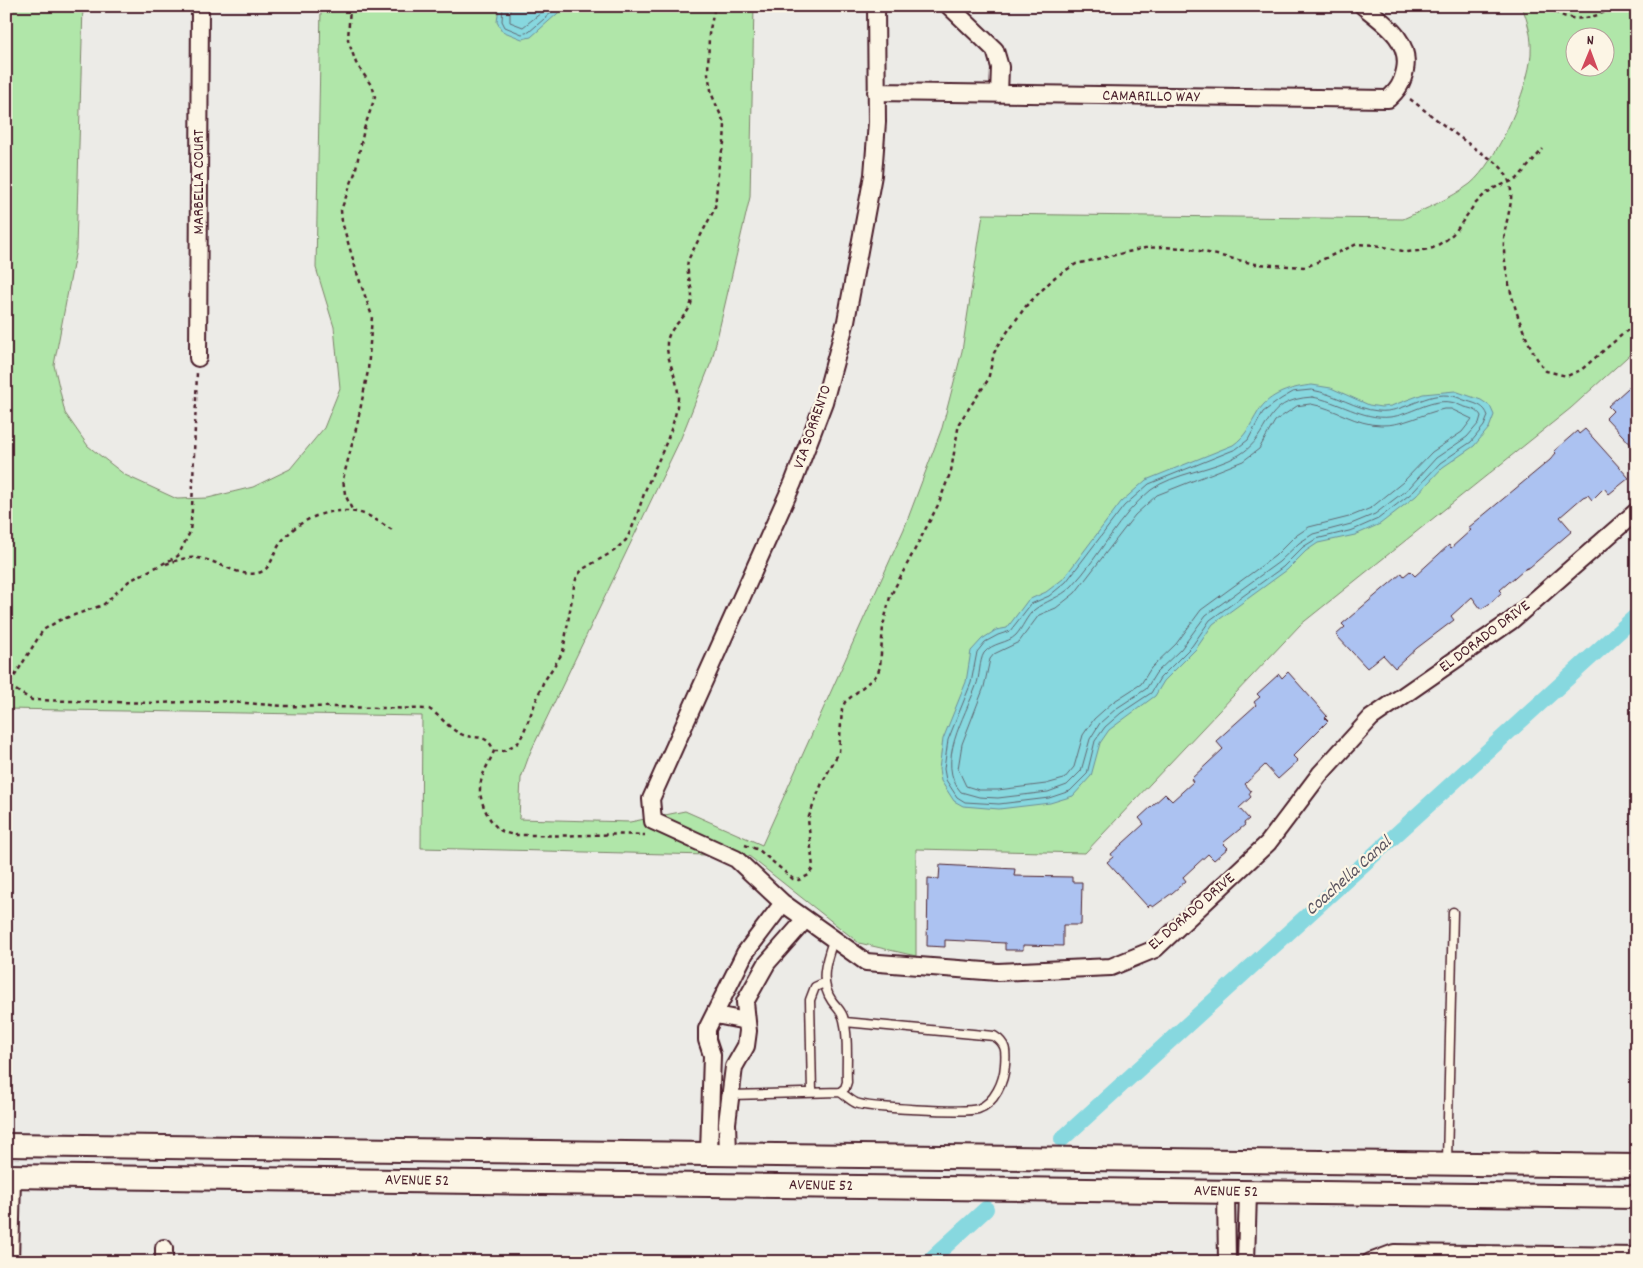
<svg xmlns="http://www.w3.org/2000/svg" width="1643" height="1268" font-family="Dekko,sans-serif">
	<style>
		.green { fill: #b0e6a9; stroke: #7d826a; fill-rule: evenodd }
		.water { fill: #87d8df; stroke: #6f8e97 }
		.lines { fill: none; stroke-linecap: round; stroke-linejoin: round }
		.shore { stroke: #626973; stroke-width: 1 }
		.canal { stroke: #87d8df; stroke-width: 16 }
		.building { fill: #acc2f1; stroke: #4a1f2b }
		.service-casing { stroke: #4a1f2b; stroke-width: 11 }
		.minor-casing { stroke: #4a1f2b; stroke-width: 20 }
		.secondary-casing { stroke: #4a1f2b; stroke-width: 26 }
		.path { stroke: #4a1f2b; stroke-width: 2.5; stroke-dasharray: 4 4; stroke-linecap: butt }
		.service { stroke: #fcf5e5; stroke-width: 8 }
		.minor { stroke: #fcf5e5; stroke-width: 16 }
		.secondary { stroke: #fcf5e5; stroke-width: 22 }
		.labels { text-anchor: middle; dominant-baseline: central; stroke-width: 4.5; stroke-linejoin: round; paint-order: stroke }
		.street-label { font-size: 16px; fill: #4a1f2b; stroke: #fcf5e5 }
		.water-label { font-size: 18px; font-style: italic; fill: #5c5661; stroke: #fcf5e5 }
	</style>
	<rect width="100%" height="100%" fill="#ecebe7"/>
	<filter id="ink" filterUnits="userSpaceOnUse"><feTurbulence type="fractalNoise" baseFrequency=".02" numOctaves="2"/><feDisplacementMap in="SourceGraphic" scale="10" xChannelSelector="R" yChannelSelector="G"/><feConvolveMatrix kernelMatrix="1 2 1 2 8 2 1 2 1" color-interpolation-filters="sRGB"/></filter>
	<g filter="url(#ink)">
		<!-- green -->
		<path class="green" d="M6,6h77l-7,243 -22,116 11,48 23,33 37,29 52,24 31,-1 45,-11 37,-18 34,-41 16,-40 -6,-61 -18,-59 5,-262h433l-4,191 -38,163 -31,78 -151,315 -9,25 -2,41 111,3 55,-11 77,34 142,-316 38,-101 20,-77 21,-137 420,5c22,-10 47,-20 67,-35 27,-22 59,-96 61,-130 1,-18 -3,-31 -9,-48h115v342l-66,60 -271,217 -215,228 -169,-4v107l-57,-13 -110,-87 -328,-8 1,-132 -416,-7zM1576,38h30v30h-30z"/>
		<!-- water -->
		<path class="water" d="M499,6h67l-35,31 -9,2 -20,-8 -5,-9z
			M1312,385l19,3 38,17 12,2 10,-1 32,-12 32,-3 26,9 9,6 4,9 -5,13 -15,18 -31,21 -27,29 -36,28 -25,11 -37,8 -12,8 -19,19 -74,54 -17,25 -32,32 -9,15 -46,34 -9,13 -9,33 -18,20 -23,7 -51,6 -36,-3 -9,-5 -13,-20 -2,-12 4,-30 23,-57 5,-31 11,-12 14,-9 11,-2 21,-28 18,-8 17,-13 58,-77 25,-22 87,-35c13,-9 17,-20 25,-33 11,-19 35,-25 54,-27z"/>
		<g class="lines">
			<!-- shore -->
			<path class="shore" d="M503,6l-1,15 3,6 17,7 7,-2 30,-26
				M510,6v16l13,5 27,-21
				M1312,390c24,4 43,19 66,21 26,3 49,-21 75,-15 5,1 10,4 14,5 10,3 18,5 21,15l-4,10 -13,16 -31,21 -27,29 -35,27 -25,11 -37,9 -13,8 -20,20 -73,53 -18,26 -32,32 -9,15 -30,20 -16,14 -10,14 -8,33 -17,17 -21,7 -50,6 -34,-2 -8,-5 -11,-17 -2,-11 4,-29 23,-57 6,-31 8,-10 13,-7 12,-4 21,-27 18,-8 17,-14 58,-76 25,-22 87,-35 12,-9 15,-28 18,-13 12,-7z
				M1312,397c27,4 50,23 78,20 20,-2 39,-18 60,-15 5,0 10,4 15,5 7,2 13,3 16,9l-2,7 -12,14 -31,21 -27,30 -34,26 -24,10 -38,10 -14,9 -20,19 -73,53 -25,34 -25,24 -10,16 -29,19 -17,15 -10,16 -9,32 -14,14 -19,7 -50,6 -19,-1 -18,-5c-26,-29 4,-75 15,-106 4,-9 3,-25 8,-33 9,-11 23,-9 32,-18 7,-8 10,-18 18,-25 11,-9 26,-12 38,-24 29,-31 46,-70 79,-96 22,-17 63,-20 88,-35 34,-20 21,-55 73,-58z
				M1311,404c24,4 45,21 70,21 22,1 42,-12 63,-16h7l21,10 -10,13 -30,20 -29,30 -32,26 -22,9 -40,10 -15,10 -19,19 -74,54 -25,34 -25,24 -10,16 -28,18 -19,17 -11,16 -9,32 -10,12 -18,5 -48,6h-19l-13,-4 -8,-17 4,-25 22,-57 6,-28 4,-5 25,-12 20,-27 17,-7 19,-15 60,-78 22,-20 86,-34 16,-12 16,-28 22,-15z"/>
			<!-- canal -->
			<path class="canal" d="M1062,1139l575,-524
				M928,1262l58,-53"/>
		</g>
		<!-- building -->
		<path class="building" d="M1637,380v71l-31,-33 7,-7 -5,-5z
			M1585,429l44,49 -20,16 -5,-6 -12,12 -4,-5 -5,2 -23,20 12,14 -42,36 -7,3 -23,20 2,2 -13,12 -8,5 -9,-12 -21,19 3,4 -37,28 -22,20 -12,-13 -16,13 -31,-33 9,-8 -3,-3 60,-51 2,3 6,-5 5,5 34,-31 2,3 20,-18 -3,-2 82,-68 6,-7 -2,-2 23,-20 2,3z
			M1288,672l39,44 -2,2 3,3 -35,35 5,5 -20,18 -13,-14 -20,19 6,7 -2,3 2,3 -12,11 10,11 -5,4 1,2 -22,18 5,5 -14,12 -6,-6 -25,23 3,4 -14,12 -19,14 -3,-2 -2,2 -41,-45 6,-5 -2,-3 33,-30 -5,-6 26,-24 7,7 21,-19 -2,-3 32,-30 -7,-8 40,-36 -2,-3 6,-5 -3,-3 22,-20 3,4z
			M940,865l75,4 -1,7 58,1v5h10l-1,43h-18v21l-40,-1v5h-18v-7l-60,-3v7l-18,-1 1,-68 11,1z"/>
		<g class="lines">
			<!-- service casing -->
			<g class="service-casing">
				<path id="service" d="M812,1092l-2,-92 5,-13 9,-4
					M840,1092c5,3 10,8 16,11 11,5 110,10 122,6 17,-6 26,-28 27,-44 1,-13 2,-21 -11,-29l-149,-14
					M731,1095l109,-3 5,-4 2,-6c-1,-19 2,-43 -3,-62 -2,-9 -7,-12 -12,-19 -14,-20 -5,-43 2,-63
					M1447,1161l6,-249"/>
			</g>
			<!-- minor casing -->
			<g class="minor-casing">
				<path id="minor" d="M876,6l1,116 -4,53 -27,146 -22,81 -31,81 -142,316 2,22 83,38 47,44 83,59 132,10 113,-5 44,-18 113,-106 52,-69 51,-56 140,-97 126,-110
					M949,6l46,44 5,17 -1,27
					M876,92l512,7c10,-9 14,-15 17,-29 6,-30 -21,-47 -42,-64
					M198,358l2,-352
					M716,1015l30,6
					M709,1153l3,-98 -5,-15v-11l38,-76 38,-50
					M728,1153l-1,-30 7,-56 12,-21 2,-15 -3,-29 22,-39 38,-43
					M1226,1192l1,70
					M164,1248v14
					M10,1262l2,-85
					M1246,1262l2,-70
					M1370,1262l24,-9 243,3"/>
			</g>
			<!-- secondary casing -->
			<g class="secondary-casing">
				<path id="secondary" d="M6,1145l1631,21
					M6,1176l1631,21"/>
			</g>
			<!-- path -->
			<path class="path" d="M350,6l-2,34 8,23 17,25 2,9 -11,32 -9,44 -14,37 1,12 15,51 15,43 -4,55 -11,54 -14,54 2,15 8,18
				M1549,6c16,19 47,14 65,0
				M1410,99c21,16 42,33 63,48 12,9 25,14 32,26 14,23 0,43 -1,67 -2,35 19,105 42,131l21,5 14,-6 56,-48
				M166,564c9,-3 20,-7 29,-6 22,0 44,22 66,14 10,-4 12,-17 17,-25 17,-28 54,-43 86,-33 11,4 21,12 30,17
				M6,674l9,1
				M9,686l23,14 123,3 64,-2 65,5 145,3c12,7 19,19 32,25 14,7 25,-3 33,17 -5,13 -14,24 -14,39 0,13 11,37 24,42 9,4 20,3 30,3 37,2 74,-2 111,0
				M6,690l37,-60 17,-10 43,-15 26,-24 49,-25 12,-24 2,-23 5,-137
				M494,751h9l15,-8 5,-9 20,-51 20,-31 11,-66 3,-10 6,-7 31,-18 12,-11c9,-16 13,-32 19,-49 12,-30 30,-60 33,-93 1,-19 -12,-37 -11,-55 1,-16 19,-24 24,-39 4,-15 -6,-29 -3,-44l27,-52 4,-45 5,-20 1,-18 -13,-30 -4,-21 1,-40 6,-28
				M745,845l14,5 34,29 6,1 10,-5 4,-7 -5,-49 14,-36 17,-31 3,-43 3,-7 32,-27 3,-8 3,-41 7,-29 48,-92 13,-34 8,-48 29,-43 6,-27 6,-11 26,-36 29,-29 21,-13 69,-16 16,-1 26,1 68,16 51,3 51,-23 18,1 32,7 11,-1 15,-3 13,-8 9,-8 20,-28 9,-9 10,-7 23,-9 26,-30
				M422,1253v9"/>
			<!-- service -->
			<use href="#service" class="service"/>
			<!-- minor -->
			<use href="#minor" class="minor"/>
			<!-- secondary -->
			<use href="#secondary" class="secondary"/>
		</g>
	</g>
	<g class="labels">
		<!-- street labels -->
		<g class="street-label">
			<text transform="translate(1151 97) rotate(1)">CAMARILLO WAY</text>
			<text transform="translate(199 182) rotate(-90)">MARBELLA COURT</text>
			<text transform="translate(813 427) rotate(-71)">VIA SORRENTO</text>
			<text transform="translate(1485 637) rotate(-37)">EL DORADO DRIVE</text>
			<text transform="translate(1192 912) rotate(-41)">EL DORADO DRIVE</text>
			<text transform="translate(417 1181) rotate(1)">AVENUE 52</text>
			<text transform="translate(821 1186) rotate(1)">AVENUE 52</text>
			<text transform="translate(1226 1192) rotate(1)">AVENUE 52</text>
		</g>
		<!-- water labels -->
		<g class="water-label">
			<text transform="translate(1349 877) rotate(-42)">Coachella Canal</text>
		</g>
	</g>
	<!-- margin -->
	<rect width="1643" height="1268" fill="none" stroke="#fcf5e5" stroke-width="25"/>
	<rect x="12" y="12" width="1618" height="1243" fill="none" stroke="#4a1f2b" stroke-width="2" filter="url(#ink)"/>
	<!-- north arrow -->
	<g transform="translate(1590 52) rotate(1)"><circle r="24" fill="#fcf5e5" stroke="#b59f9b"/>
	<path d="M0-4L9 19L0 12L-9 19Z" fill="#d1495b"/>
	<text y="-8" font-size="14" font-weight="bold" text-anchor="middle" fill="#4a1f2b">N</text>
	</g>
</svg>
